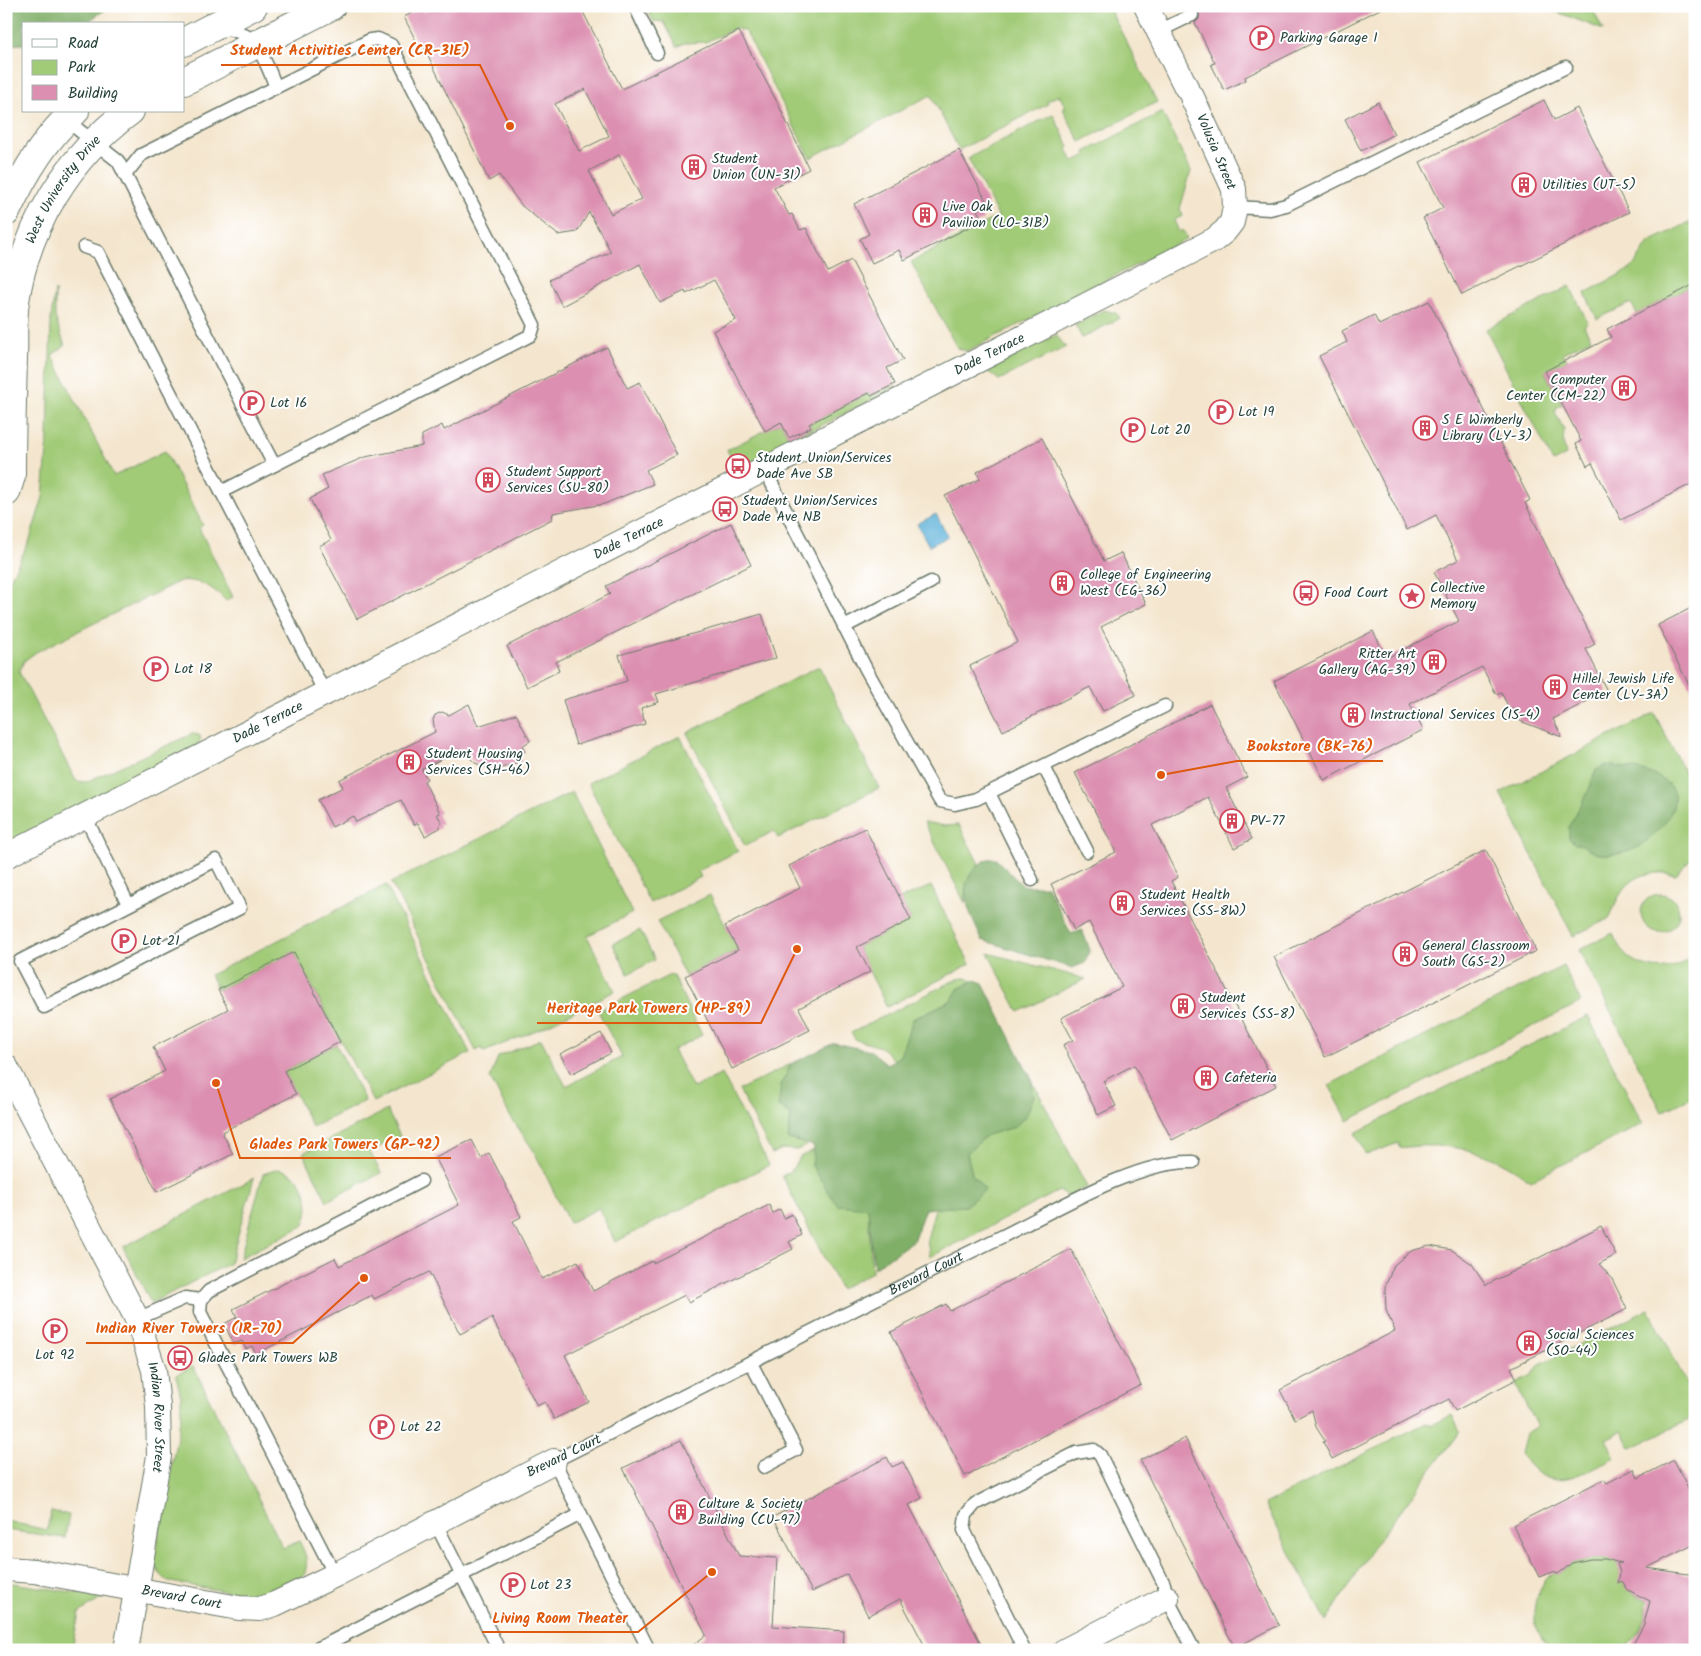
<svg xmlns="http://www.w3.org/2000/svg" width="1701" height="1656" font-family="Kalam,sans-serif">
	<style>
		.green { fill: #a1cb77; stroke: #608456 }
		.forest { fill: #80af68; stroke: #50764e }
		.water { fill: #5cb1d9; stroke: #3e7786 }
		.building { fill: #dc8fb0; fill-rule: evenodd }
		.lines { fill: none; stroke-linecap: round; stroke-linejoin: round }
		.service-casing { stroke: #6a786a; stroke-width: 15 }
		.minor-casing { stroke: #6a786a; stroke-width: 26 }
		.tertiary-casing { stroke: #6a786a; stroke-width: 30 }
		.service { stroke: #fff; stroke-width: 12 }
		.minor { stroke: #fff; stroke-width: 24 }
		.tertiary { stroke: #fff; stroke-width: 28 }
		.labels { text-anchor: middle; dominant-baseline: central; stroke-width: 4; stroke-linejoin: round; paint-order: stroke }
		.poi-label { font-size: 14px; fill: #1f3d34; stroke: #fff; text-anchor: start }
		.street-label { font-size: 14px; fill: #1f3d34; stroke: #fff }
		.leader { fill: none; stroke: #de580e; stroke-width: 2 }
		.callout-dot { fill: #de580e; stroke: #fff; stroke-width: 2 }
		.callout-label { font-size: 15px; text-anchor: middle; font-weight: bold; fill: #de580e; stroke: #fff; stroke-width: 4; stroke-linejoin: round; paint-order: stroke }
	</style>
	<rect width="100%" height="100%" fill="#fff"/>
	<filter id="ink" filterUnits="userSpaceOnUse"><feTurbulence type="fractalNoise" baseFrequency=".02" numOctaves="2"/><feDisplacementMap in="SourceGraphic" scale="10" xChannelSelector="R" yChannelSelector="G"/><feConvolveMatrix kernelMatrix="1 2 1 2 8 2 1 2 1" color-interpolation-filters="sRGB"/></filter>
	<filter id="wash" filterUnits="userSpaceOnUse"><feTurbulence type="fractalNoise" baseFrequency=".0096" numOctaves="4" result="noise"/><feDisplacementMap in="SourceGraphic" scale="20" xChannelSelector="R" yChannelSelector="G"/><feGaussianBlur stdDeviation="1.12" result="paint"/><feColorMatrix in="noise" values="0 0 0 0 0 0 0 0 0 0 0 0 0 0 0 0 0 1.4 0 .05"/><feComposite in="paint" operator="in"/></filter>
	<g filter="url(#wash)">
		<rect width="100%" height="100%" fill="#f4e6ce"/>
		<!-- green -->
		<path class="green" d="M646,6h462l49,96 -77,40 -17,-33 3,-1 -7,-13 -12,6 1,3 -89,46 -28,-55 -121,63 -64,-126 -11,-4 -29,14 -22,1 -7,4 -13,-25 -11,-1z
			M1542,6h49l12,24z
			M1162,112l29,59 -11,38 3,7 -9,4 5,12 4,-2 4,9 -220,112 -10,-3 -46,-86 87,-46 -30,-58 85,-44 16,33 -2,2 6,13 13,-7 -1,-3z
			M1695,220v64l-58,30 -6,-11 -34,16 -12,-26 47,-25 17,-26z
			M1570,286l18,37 -4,3 7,13 -28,14 4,7 -22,12 17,33 -5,2 -2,5 9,18 -1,13 3,12 -13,7 -67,-133z
			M55,290v27l10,29 -13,9 62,121 51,-25 38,74 -4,3 34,69 -7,4c-13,-14 -27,-22 -46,-20l-144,71 -12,9 -5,11 57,109 10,1 106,-48 7,1 2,3 -3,7 -192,98v-256l23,-45 14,-45 5,-60 3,-119z
			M1104,310l12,3 4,5 -38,20 -7,-13z
			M1056,335l10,12 -67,33 -13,-10z
			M895,384l1,3 -159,82 -10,-19 54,-28 8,16 22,-10 -2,-4 60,-31 2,3z
			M819,666l60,122 -101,50 -4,-7 -29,15 -58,-113z
			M1654,713l41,79v69l-3,-4 -16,18c-37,-8 -55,8 -66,43l-37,18 -73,-143z
			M680,736l58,115 -40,20 3,6 -51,26 -62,-120z
			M572,792l60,121 -45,23 28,55 -76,38 -55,23 -3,-4 -5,3 -85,-168z
			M924,822l21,4 14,-1 20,39 -14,26v13z
			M386,885l84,168 -97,49 -79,-150 -76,38 -8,-15z
			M931,886l39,78 -83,43 -30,-60 54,-27 -11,-21z
			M1641 913a19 19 0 1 1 38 0a19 19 0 1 1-38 0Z
			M710,895l28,55 -53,26 -28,-55z
			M640,930l15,30 -27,14 -15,-30z
			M1613,933c11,36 56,48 82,20v143l-33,16 -83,-162z
			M988,953l98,26 -67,33z
			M1563,966l18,36 -233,119 -19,-36z
			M672,974l30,61 -29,15 20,38 29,-14 47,91 -154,77 -16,-34 -30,15 -35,-72 -24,-35 -20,-38 8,-21 43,-18 25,47 56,-29 -24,-46z
			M965,978l10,2 -17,9 -6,11 -39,19 -13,37 -6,4 -13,-13 -25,-7 -5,-7 106,-54z
			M1588,1016l55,108 -113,57c-38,-31 -83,-40 -131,-33l-1,-5 -32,12 -11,-22z
			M336,1044l29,57 -53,26 -28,-56z
			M791,1064l-10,21 10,30 -3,24 21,5 -12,6 -15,-1 -10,5 -33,-64z
			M1031,1078l56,109 -19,9 -9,-5 -129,66 -3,-17 8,-32 30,-2 20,-16 -13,-16 -5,-21 20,-19 28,-7 12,-13 7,-19z
			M387,1110l13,26 -30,16 11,21 -54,28 -24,-48z
			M814,1150l-2,16 56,42 4,64 -32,17 -58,-113 9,-5 9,-14z
			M278,1169c26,3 37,36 25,57l-63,32 23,-84z
			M254,1178l-24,85 -79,40 -28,-56z
			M1649,1309l46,91v17l-64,31 -9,-17 -16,8 9,18c-37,18 -65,42 -94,-3l5,-21 11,-6 -22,-44 17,-8 8,-11z
			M193,1366l90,182 16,-7c7,12 10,22 5,35l-45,21 -89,-15c-10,-6 -14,-12 -16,-22l27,-145v-18l-5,-22z
			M1452,1415l8,16 -91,122 -43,69 -61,-118 161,-81 6,2z
			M51,1511l18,4 -4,23 -59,-8v-9l41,9z
			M1590,1559h15l16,4c-3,20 8,30 26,37 1,21 -8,35 -23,50h-73c-24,-25 -21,-56 2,-78l5,2 14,-11z
			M6,1582l98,15 -25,16 -7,37h-66z"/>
		<!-- forest -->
		<path class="forest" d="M6,6h105l-27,18h-60v20l-18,1z
			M1606,765c20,3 47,4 62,19 22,21 -19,60 -38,67 -9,3 -26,5 -35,2 -8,-4 -10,-9 -20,-9l-6,-6v-12l19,-34 8,-22z
			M988,859h8l27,27h24l24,48 11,-4 8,20 -5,13 -13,5 -90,-28c-13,-29 -32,-60 6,-81z
			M975,980l8,3 48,95 3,17 -7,19 -12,13 -28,8 -20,18 5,21 13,16 -20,16 -40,3 -12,32 -39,27 -6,-60 -31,-3 -25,-39 2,-20 -26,-7 3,-24 -13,-8 3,-22 10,-21 43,-21 37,8 16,13 13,-8 13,-37 39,-19 6,-11z"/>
		<!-- water -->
		<path class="water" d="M936,514l12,23 -19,9 -12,-22z"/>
		<g id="blocks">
			<!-- building -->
			<path class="building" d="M434,6h146l42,83 117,-58 38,71 32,67 -35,18 15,28 3,-1 8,16 6,-2 22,44 23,-12 52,100 -16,8 8,16 -24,12 -2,-3 -60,31 2,3 -22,11 -8,-16 -16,9 -52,-100 23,-11 -22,-40 -28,14 -1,-3 -25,12 -20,-39 -78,42 -13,-26 62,-28 -22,-40 -12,20 -19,3 -36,-29 -23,-31 -10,6 -67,-138 -4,2 -14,-28 18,-9 2,4zM585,89l24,47 -30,15 -24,-47zM619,155l23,44 -31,15 -22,-43z
				M1187,6h199l-141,71 1,3 -22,10 -13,-26 4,-1 -20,-40 4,-4v-7l-3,-4z
				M1544,100l10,20 23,-12 52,104 -167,83 -39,-77 20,-10 -23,-46z
				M1378,102l16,32 -33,17 -16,-32z
				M959,150l29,54 -11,6 6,10 -79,40 -5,-10 -27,13 -12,-24 9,-5 -15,-30z
				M1695,284v198l-74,38 -29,-57 -5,3 -11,-22 5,-3 -36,-70 66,-34 -4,-8z
				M1429,301l101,199 -5,3 70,141 -9,5 21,42 -54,28 9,18 -42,-16 -6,-13 -4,2 -9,-18 -5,2 -14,-27 -72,37 13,26 -99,50 -50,-99 99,-50 14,27 72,-37 -25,-49 24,-12 -22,-45 -29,15 -88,-174 28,-14 -5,-11 32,-16 5,10z
				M607,347l20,41 13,-6 37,73 -31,15 7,14 -49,20 -51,9 -1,6 -195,100 -38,-73 12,-6 -21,-41 18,-10 -6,-14 43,-18 57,-11v-11l20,-10 2,5z
				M1042,438l62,123 17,-8 25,51 -45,23 35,68 -33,16 -13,-24 -87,44 -33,-65 48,-24 -73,-146 35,-17 -3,-7z
				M731,523l20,42 -195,97 3,9 -32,16 -20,-41 103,-52 -4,-8z
				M1695,606v90l-37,-71z
				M762,614l14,44 -120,36 3,8 -18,6 4,16 -69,21 -13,-45 64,-19 -8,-26z
				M469,704l9,22 38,-12 14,27 -8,5 3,6 -7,3 3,6 -19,7h-14l-13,-5 -14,-14 -39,20 5,10 -3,2 16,32 -3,1 5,9 -3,2 1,3 -15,8 -7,-13 -4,2 -13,-25 -45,22 -3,-6 -21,11 -14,-27 25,-13 -4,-7 96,-48 -2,-12 2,-5 7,-3 7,3z
				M1210,704l37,73 -21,11 26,51 -18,9 -26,-51 -56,28 26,52 -7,4 105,205 -104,54 -38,-75 -31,16 13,25 -18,9 -35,-70 10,-5 -12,-22 61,-31 -33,-65 -15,8 -23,-46 65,-32 -41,-79z
				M865,828l46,92 -54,27 13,25 -71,36 11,22 -78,39 -47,-93 53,-26 -13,-24 75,-38 -11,-22z
				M1486,850l50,101 -211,106 -51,-100z
				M294,952l46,90 -56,29 12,23 -74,38 11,22 -76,38 -47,-93 55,-28 -12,-24 75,-38 -10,-19z
				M601,1033l10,20 -40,21 -11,-20z
				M472,1140l9,18 8,-5 14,27 18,37 -8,4 29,58 36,-18 15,30 59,-30 1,2 116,-58 4,8 7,-4 4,9 8,-4 10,21 -13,7 4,7 -104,53 -4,-7 -120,60 24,47 -35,17 -9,-17 -8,4 -45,-88 -32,16 -31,-62 -55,27 -2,-4 -116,59 -4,-8 -6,3 -4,-8 -8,3 -10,-20 13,-7 -4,-8 102,-51 4,8 120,-61 -24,-48z
				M1601,1226l15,29 -17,9 12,13 16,32 -116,59 6,11 -62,32 -6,-12 -117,60 -9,-17 2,-1 -9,-14 -4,-17 -17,9 -15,-29 115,-59 -9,-21 -1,-23 9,-22 17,-14 18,-5 23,4 20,14 14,21z
				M1071,1249l70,136 -176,91 -74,-144 55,-28 4,7z
				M1185,1438l94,187 -44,23 -95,-188z
				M681,1440l58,116 38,2 -4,68 71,5 -1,19h-156l19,-15 -83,-167z
				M887,1457l5,10 11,-5 19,36 -13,7 75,145h-57l-27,-51 -32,17 -21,-42 -35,18 -39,-75z
				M1674,1460l21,42v42l-48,24 48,7v75h-65l14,-26 6,-23 -22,-11 -6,-9 -4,2 2,-10 -3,-10h4l-16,-4h-15l-18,4 -14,11 -5,-2 -14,5 -26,-52 91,-46 3,4 27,-14 4,9z"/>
		</g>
	</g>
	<g filter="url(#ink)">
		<use href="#blocks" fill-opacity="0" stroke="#6a786a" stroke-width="1"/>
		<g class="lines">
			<!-- service casing -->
			<g class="service-casing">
				<g id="service">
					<path d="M635,6l22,47"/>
					<path d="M221,29c35,-1 43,30 55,58"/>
					<path d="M1159,31l33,-16"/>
					<path d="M66,120l52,41 156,304"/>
					<path d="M125,175l16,-20 229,-115 8,-1 13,6 143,280 -3,10 -310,157"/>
					<path d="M1235,207l35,2 16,-4 280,-138"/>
					<path d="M84,247l14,5 227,441"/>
					<path d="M765,470l101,199 74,132 15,3 21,-5 189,-93"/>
					<path d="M844,627l87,-45"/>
					<path d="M1044,767l43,84"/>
					<path d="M989,793l43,87"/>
					<path d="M85,816l43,88"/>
					<path d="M216,860l24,48 -196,99 -24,-46z"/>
					<path d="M137,1319l48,-21 16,2"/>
					<path d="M751,1363l45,87 -32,17"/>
					<path d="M435,1522l64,128"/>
					<path d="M335,1575l-135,-263 1,-12 8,-9 212,-110"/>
					<path d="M315,1650l266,-136"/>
					<path id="s1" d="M649,1650l-95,-189c149,-74 297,-151 447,-224 51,-25 136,-77 192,-75"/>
					<path d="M1024,1650l-60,-120 2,-15 9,-11 101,-51 18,-3 6,5 64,129 3,14 27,52"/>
				</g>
			</g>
			<!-- minor casing -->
			<g class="minor-casing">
				<g id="minor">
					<path d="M1146,6l40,81"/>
					<path id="s2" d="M6,856l1208,-616 11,-9 7,-9 3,-15 -1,-18 -42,-92"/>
					<path id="s3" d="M6,1067l131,252 17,51 4,36 1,50 -33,194"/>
					<path id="s4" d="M6,1569l28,2 205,37 21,1 15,-5 60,-29 219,-114"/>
					<path d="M1066,1650l101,-52"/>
				</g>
			</g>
			<!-- tertiary casing -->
			<g class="tertiary-casing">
				<g id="tertiary">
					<path d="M184,42l69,-36"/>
					<path d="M184,81l147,-75"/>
					<path d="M6,212c17,-37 38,-73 69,-101"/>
					<path id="s5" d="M6,492l5,-16c0,-39 1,-78 2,-118 1,-18 -1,-38 2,-57 11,-75 54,-145 115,-190"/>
				</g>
			</g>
			<!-- service -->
			<use href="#service" class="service"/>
			<!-- minor -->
			<use href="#minor" class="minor"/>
			<!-- tertiary -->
			<use href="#tertiary" class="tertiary"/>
		</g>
	</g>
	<!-- icons -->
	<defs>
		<g id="parking-ring" transform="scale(1.25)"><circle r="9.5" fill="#fff" stroke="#d1495b" stroke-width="1.5"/><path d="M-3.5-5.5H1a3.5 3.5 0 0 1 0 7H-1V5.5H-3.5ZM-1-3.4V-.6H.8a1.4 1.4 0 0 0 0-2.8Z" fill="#d1495b"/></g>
		<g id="building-ring" transform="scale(1.25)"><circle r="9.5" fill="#fff" stroke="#d1495b" stroke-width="1.5"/><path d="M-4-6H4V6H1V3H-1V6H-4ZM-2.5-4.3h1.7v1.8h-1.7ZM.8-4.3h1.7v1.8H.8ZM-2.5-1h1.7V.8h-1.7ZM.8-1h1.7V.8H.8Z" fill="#d1495b"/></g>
		<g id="bus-ring" transform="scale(1.25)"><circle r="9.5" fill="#fff" stroke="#d1495b" stroke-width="1.5"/><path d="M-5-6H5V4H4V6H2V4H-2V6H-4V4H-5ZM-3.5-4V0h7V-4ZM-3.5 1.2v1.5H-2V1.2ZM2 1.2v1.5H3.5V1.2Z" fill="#d1495b"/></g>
		<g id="sight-ring" transform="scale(1.25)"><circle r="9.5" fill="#fff" stroke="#d1495b" stroke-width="1.5"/><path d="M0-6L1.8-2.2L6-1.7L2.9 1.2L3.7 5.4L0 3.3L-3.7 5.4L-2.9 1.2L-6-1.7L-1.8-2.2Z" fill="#d1495b"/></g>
	</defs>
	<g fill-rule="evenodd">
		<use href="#parking-ring" x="1262" y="38"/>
		<use href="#building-ring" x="694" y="167"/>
		<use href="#building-ring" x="1524" y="185"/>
		<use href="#building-ring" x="925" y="215"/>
		<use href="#building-ring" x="1624" y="388"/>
		<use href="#parking-ring" x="252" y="403"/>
		<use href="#parking-ring" x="1221" y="412"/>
		<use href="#building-ring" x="1425" y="428"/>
		<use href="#parking-ring" x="1133" y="430"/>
		<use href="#bus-ring" x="738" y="466"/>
		<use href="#building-ring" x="488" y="480"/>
		<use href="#bus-ring" x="725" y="509"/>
		<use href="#building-ring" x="1062" y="583"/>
		<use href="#bus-ring" x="1306" y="593"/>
		<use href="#sight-ring" x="1412" y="596"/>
		<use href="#building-ring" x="1434" y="662"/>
		<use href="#parking-ring" x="156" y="669"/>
		<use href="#building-ring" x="1555" y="687"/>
		<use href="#building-ring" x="1353" y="715"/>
		<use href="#building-ring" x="409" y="762"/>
		<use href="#building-ring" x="1232" y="821"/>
		<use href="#building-ring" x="1122" y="903"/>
		<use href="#parking-ring" x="124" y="941"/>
		<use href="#building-ring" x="1405" y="954"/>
		<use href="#building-ring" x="1183" y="1006"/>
		<use href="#building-ring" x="1206" y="1078"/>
		<use href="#parking-ring" x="55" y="1331"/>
		<use href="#building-ring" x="1529" y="1343"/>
		<use href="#bus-ring" x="180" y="1358"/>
		<use href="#parking-ring" x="382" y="1427"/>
		<use href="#building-ring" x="681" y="1512"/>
		<use href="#parking-ring" x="513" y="1585"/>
	</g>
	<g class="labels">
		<!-- poi labels -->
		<g class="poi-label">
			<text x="1280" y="38">Parking Garage I</text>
			<text x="712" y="159">Student<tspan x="712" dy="16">Union (UN-31)</tspan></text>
			<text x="1542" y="185">Utilities (UT-5)</text>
			<text x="942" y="207">Live Oak<tspan x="942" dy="16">Pavilion (LO-31B)</tspan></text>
			<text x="1606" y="380" text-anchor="end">Computer<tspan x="1606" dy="16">Center (CM-22)</tspan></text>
			<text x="270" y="403">Lot 16</text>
			<text x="1238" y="412">Lot 19</text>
			<text x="1442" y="420">S E Wimberly<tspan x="1442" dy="16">Library (LY-3)</tspan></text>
			<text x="1150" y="430">Lot 20</text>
			<text x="756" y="458">Student Union/Services<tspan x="756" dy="16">Dade Ave SB</tspan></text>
			<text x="506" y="472">Student Support<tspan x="506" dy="16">Services (SU-80)</tspan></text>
			<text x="742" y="501">Student Union/Services<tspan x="742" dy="16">Dade Ave NB</tspan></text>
			<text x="1080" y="575">College of Engineering<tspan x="1080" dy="16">West (EG-36)</tspan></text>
			<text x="1430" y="588">Collective<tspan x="1430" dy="16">Memory</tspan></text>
			<text x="1324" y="593">Food Court</text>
			<text x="1416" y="654" text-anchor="end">Ritter Art<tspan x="1416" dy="16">Gallery (AG-39)</tspan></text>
			<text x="174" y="669">Lot 18</text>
			<text x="1572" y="679">Hillel Jewish Life<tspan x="1572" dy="16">Center (LY-3A)</tspan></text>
			<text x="1370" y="715">Instructional Services (IS-4)</text>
			<text x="426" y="754">Student Housing<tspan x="426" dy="16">Services (SH-46)</tspan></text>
			<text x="1250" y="821">PV-77</text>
			<text x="1140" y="895">Student Health<tspan x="1140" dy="16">Services (SS-8W)</tspan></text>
			<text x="142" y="941">Lot 21</text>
			<text x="1422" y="946">General Classroom<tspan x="1422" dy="16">South (GS-2)</tspan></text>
			<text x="1200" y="998">Student<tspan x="1200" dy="16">Services (SS-8)</tspan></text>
			<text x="1224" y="1078">Cafeteria</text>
			<text x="1546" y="1335">Social Sciences<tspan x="1546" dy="16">(SO-44)</tspan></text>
			<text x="55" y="1355" text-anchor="middle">Lot 92</text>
			<text x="198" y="1358">Glades Park Towers WB</text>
			<text x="400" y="1427">Lot 22</text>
			<text x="698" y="1504">Culture &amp; Society<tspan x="698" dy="16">Building (CU-97)</tspan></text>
			<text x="530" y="1585">Lot 23</text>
		</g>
		<!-- street labels -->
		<g class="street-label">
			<text transform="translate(1216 152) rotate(67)">Volusia Street</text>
			<text stroke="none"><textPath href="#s5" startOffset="315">West University Drive</textPath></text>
			<text stroke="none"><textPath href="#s2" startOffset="1104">Dade Terrace</textPath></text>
			<text stroke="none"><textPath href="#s2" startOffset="699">Dade Terrace</textPath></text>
			<text stroke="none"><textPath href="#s2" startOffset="294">Dade Terrace</textPath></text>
			<text stroke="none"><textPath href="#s1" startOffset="628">Brevard Court</textPath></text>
			<text stroke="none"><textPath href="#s3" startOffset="385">Indian River Street</textPath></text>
			<text transform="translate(564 1456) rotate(-26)">Brevard Court</text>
			<text stroke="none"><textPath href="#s4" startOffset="178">Brevard Court</textPath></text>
		</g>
	</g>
	<!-- callouts -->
	<path class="leader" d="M510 126L480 65H221M1161 775L1237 761H1383M797 949L761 1023H537M216 1083L240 1158H451M364 1278L293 1343H86M712 1572L638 1632H482"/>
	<g class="callout-dot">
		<circle cx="510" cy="126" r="5"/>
		<circle cx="1161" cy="775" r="5"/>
		<circle cx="797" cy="949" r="5"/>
		<circle cx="216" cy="1083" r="5"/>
		<circle cx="364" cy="1278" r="5"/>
		<circle cx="712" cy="1572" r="5"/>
	</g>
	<g class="callout-label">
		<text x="350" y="55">Student Activities Center (CR-31E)</text>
		<text x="1310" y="751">Bookstore (BK-76)</text>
		<text x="649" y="1013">Heritage Park Towers (HP-89)</text>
		<text x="345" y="1149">Glades Park Towers (GP-92)</text>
		<text x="189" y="1333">Indian River Towers (IR-70)</text>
		<text x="560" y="1623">Living Room Theater</text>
	</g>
	<!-- margin -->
	<rect width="1701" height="1656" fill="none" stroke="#fff" stroke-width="25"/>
	<!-- legend -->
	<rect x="22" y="22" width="162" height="90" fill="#ffffff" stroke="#a5b1ae"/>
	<rect x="32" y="39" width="25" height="8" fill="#ffffff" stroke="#a5b1ae"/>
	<text x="68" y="48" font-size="15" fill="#1f3d34">Road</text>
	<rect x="32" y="60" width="25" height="15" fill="#a1cb77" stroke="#a5b1ae"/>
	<text x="68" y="72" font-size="15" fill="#1f3d34">Park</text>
	<rect x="32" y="85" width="25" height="15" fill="#dc8fb0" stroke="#a5b1ae"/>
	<text x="68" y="98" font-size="15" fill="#1f3d34">Building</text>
</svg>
